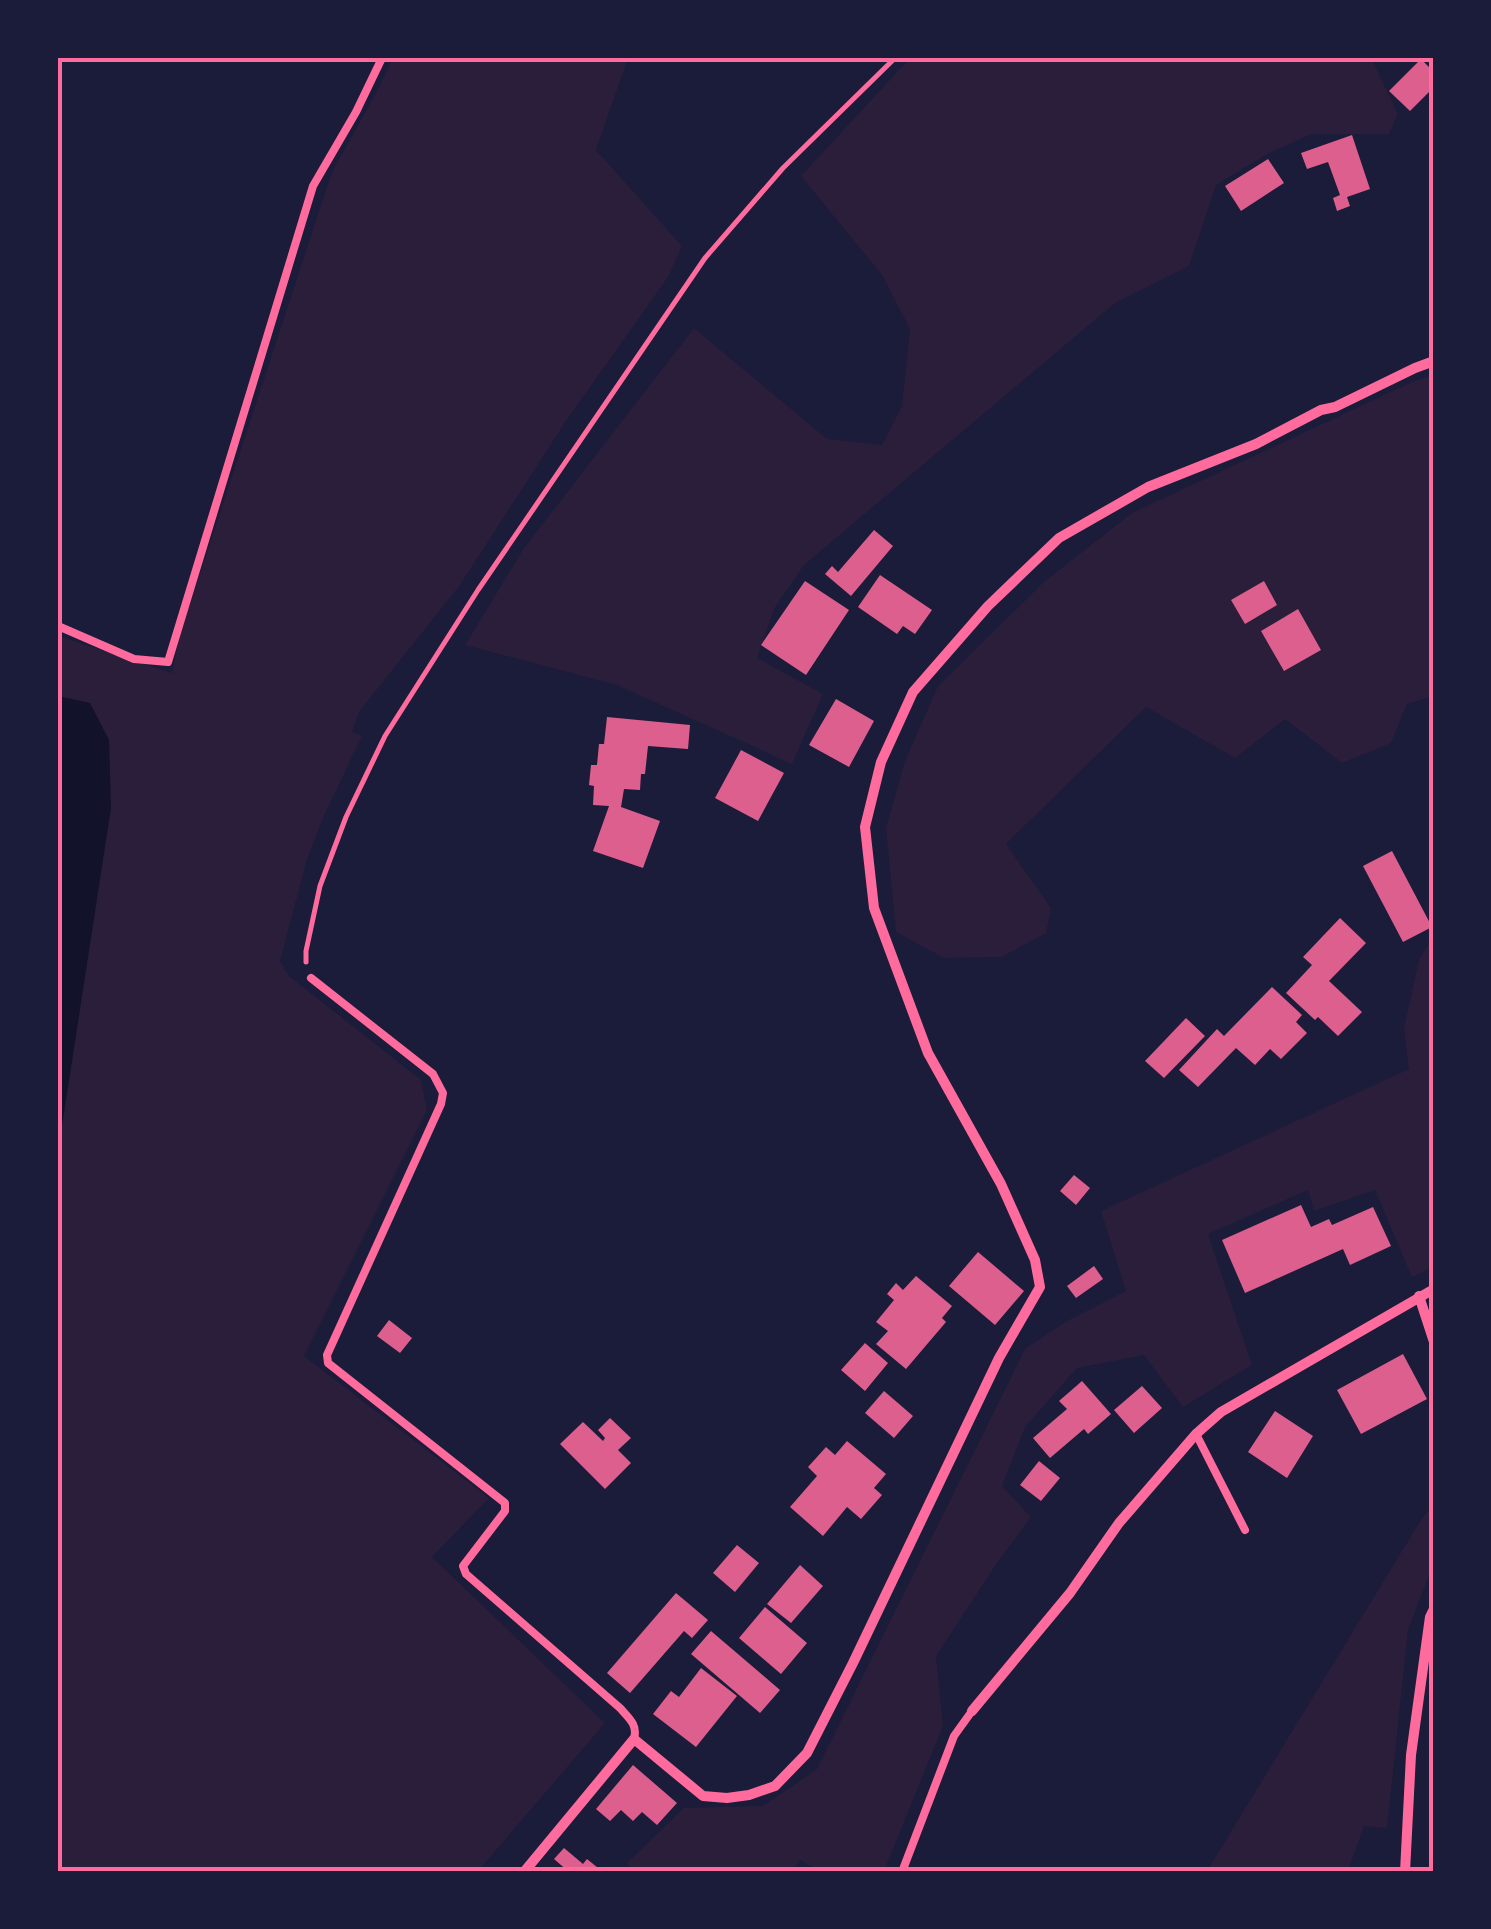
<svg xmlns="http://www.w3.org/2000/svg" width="1491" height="1929" font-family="Spectral,serif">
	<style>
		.green { fill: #2a1e3b }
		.water { fill: #12122b }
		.building { fill: #dd5f8e }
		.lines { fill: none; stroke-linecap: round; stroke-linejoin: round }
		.path { stroke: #ff6b9d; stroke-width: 5 }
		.service { stroke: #ff6b9d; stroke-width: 8 }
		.minor { stroke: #ff6b9d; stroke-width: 10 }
		.neatline { fill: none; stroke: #ff6b9d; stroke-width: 4 }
	</style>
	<rect width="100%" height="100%" fill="#1b1b3a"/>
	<!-- green -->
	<path class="green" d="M393,58h235l-32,92 86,96 -14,31 -100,141 -108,167 -101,127 -7,20 10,4 -40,84 -16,43 -26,98 9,15 132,104 6,30 -123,246 185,142 -57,59 173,166 -127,148 -420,1v-1236l114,37 8,-38 152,-463 44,-79z
		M910,58h461l27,56 -9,20h-78l-42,19 -53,32 -27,81 -74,37 -311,262 -30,44 -17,49 66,36 -31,70 -175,-79 -152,-40 59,-97 170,-220 133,111 55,6 20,-39 8,-77 -28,-54 -81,-99z
		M1433,375v321l-26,8 -16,39 -49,20 -57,-44 -50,39 -89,-51 -140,137 45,64 -5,25 -44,24 -58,1 -48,-26 -10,-104 19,-67 33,-75 107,-105 87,-68 282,-132z
		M1433,936v331l-21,10 -37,-87 -61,21 -6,-21 -100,44 44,131 -69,42 -39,-52 -67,13 -52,59 -23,59 29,31 -34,46 -61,93 7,70 -59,145h-65l-19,-11 -7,11h-161l-5,-8 57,-55 79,-2 54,-37 208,-420 42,-28 59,-30 -25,-80 308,-142 -5,-41 15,-68z
		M1433,1504v61l-25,65 -21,198 -23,-2 -16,45h-141l212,-348z"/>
	<!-- water -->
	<path class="water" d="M58,696l32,7 19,37 2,68 -53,344z"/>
	<!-- building -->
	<path class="building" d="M1421,59l13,13v15l-24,24 -21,-20z
		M1352,135l18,54 -23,8 3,9 -13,5 -4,-13 7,-3 -12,-33 -21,7 -6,-16z
		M1268,159l16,24 -43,28 -16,-25z
		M874,530l19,16 -42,50 -26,-22 7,-8 6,6z
		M880,575l52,35 -17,24 -12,-8 -6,8 -39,-27z
		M805,581l44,29 -43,65 -45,-30z
		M1264,581l13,24 -32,19 -14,-24z
		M1298,609l23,41 -37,21 -23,-40z
		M836,699l38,22 -25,46 -40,-22z
		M607,717l83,8 -2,24 -40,-3 -3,28h-4l-1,16 -16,-1 -3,18 39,14 -17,47 -50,-17 16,-45 -16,-1 1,-19 -5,-1 2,-20h6l2,-21h5z
		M741,750l43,23 -26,48 -43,-23z
		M1392,851l40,76 -29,15 -40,-76z
		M1340,918l26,25 -37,38 33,31 -24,24 -20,-19 -3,3 -29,-27 26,-28 -9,-8z
		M1272,987l30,28 -6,7 11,11 -26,26 -11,-10 -15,16 -19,-17 -38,39 -19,-17 38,-41 7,7z
		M1186,1018l19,18 -41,42 -19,-17z
		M1074,1175l16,13 -14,17 -16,-14z
		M1301,1205l10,22 18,-8 3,6 41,-18 18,39 -41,19 -7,-16 -98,44 -23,-53z
		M978,1252l46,39 -29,34 -46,-39z
		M1094,1266l9,13 -27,19 -9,-12z
		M916,1276l36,30 -10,12 4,4 -40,47 -30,-25 12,-13 -12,-9 18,-22 -7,-6 9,-11 7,7z
		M389,1320l23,18 -12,15 -23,-17z
		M865,1343l23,20 -23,28 -24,-21z
		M1403,1354l24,45 -66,35 -24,-44z
		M1082,1381l29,33 -23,20 -4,-5 -34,29 -17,-20 34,-29 -8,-8z
		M1142,1386l20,22 -28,25 -20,-23z
		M884,1391l29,25 -19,22 -29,-25z
		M1275,1411l38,25 -26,42 -39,-26z
		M610,1418l21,20 -13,12 13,13 -26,26 -45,-45 23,-22 20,19 2,-3 -7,-8z
		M847,1441l39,33 -12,14 8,7 -21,24 -14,-12 -24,29 -33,-29 27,-31 -9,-9 18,-20 9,8z
		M1039,1461l21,17 -19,23 -21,-16z
		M737,1545l22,18 -24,29 -22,-19z
		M800,1565l23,21 -32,37 -24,-19z
		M676,1593l32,27 -16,18 -8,-7 -54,62 -23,-20z
		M765,1607l42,36 -26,31 -42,-36z
		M711,1631l69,59 -20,23 -69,-59z
		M701,1668l36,28 -41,51 -43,-33 18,-23 8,6z
		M633,1765l44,38 -20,22 -15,-13 -9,9 -12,-11 -11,11 -14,-12z
		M564,1848l19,16 4,-5 16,13h-34l-15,-13z"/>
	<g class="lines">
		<!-- path -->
		<path class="path" d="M306,962v-11l14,-65 26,-69 39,-81 93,-146 227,-332 78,-90 112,-110"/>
		<!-- service -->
		<path class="service" d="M58,626l76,33 34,3 145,-476 43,-74 26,-54
			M311,978l122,96 10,19 -2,11 -114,251 1,8 177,140v8l-42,55 3,8 154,134c9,10 18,17 14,31
			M1196,1434l49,96
			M902,1872l52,-136 18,-25"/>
		<!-- minor -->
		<path class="minor" d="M1419,1296l15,46
			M972,1711l98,-118 49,-70 77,-89 25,-22 213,-123
			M524,1872l110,-133 69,57 24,2 22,-3 26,-9 32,-33 46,-90 146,-305 41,-71 -5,-27 -34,-76 -73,-131 -54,-145 -9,-81 16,-65 32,-70 75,-86 71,-68 89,-51 108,-43 65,-34 14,-3 80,-39 19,-7
			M1405,1872l6,-117 19,-138 4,-8"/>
	</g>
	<!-- border -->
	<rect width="1491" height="1929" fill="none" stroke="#1b1b3a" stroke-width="120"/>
	<rect x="60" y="60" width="1371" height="1809" class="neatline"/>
</svg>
